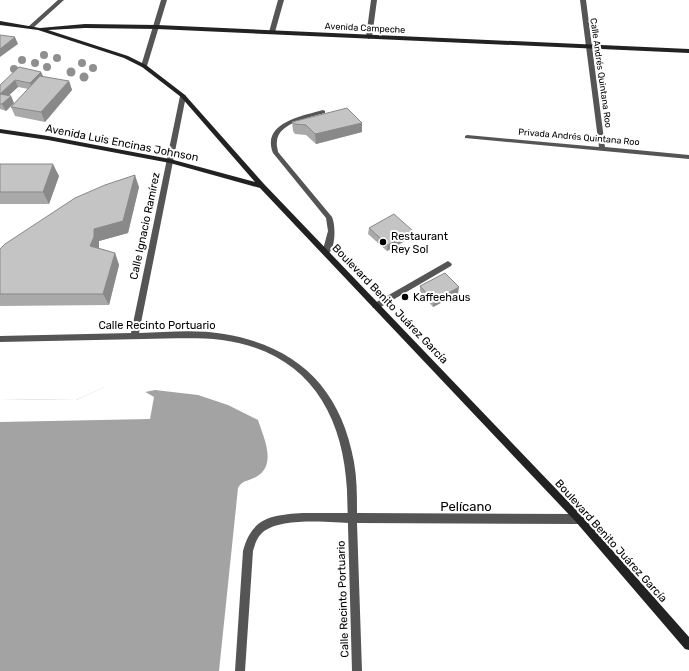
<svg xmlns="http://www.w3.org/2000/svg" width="689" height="671" font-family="Rubik,sans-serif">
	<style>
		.water { fill: #a3a3a3 }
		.pier { fill: #fff }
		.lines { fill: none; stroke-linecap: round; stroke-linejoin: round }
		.lane { fill: #555; fill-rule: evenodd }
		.street { fill: #555; fill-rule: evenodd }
		.secondary { fill: #222; fill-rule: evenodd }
		.tree { fill: #8f8f8f }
		.wall { fill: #a9a9a9 }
		.shaded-wall { fill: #898989 }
		.building { fill: #c4c4c4; stroke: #898989 }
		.poi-dot { fill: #000; stroke: #fff; stroke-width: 1.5 }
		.labels { text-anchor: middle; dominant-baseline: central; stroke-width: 4; stroke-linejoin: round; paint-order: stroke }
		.far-street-label { font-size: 9px; fill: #000; stroke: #fff }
		.street-label { font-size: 11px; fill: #000; stroke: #fff }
		.poi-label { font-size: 11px; fill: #000; stroke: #fff; text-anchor: start }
		.near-street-label { font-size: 13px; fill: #000; stroke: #fff }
	</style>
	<rect width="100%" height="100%" fill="#fff"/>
	<!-- water -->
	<path class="water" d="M105,387l40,5 10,-2 43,5 30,10 30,15c5,16 20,45 -2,57 -7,4 -14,3 -18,11l-19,183h-219v-272l76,1z"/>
	<!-- pier -->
	<path class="pier" d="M107,386l35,4 12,7 -4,22 -150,3v-23l76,1z"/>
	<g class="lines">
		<!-- lane -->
		<path class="lane" d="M58,0h6l-31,28h-4v-2z
			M278,0h6l-9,32 -3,2 -3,-2z
			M323,110l2,1v2c-14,4 -48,10 -48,29 -1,3 1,7 1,10l54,65c4,9 4,34 -6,39l-4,-3 6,-22 -2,-13 -53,-65c-12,-30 29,-37 50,-43z
			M448,261l4,3 -1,2 -72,42h-6l-1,-2 1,-2z
			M303,513h50l3,2 2,3 -2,3 -3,2c-23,-1 -72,-6 -90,9 -6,5 -8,12 -10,19l-8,120h-10l8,-120c9,-34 29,-36 60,-38z"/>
		<!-- street -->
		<path class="street" d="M161,0h6l-20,66 -5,1 -1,-1z
			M371,0h6l-5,37 -3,2 -3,-2z
			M580,0h6l19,147 84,8v4l-224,-21v-2l2,-1 132,12z
			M183,94l3,2 -47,237c28,-1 57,-4 85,1 73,12 117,54 130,128 3,17 3,34 3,51l222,1 3,2 2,3 -2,3 -3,2 -222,-1 5,148h-10l-5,-181c-4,-80 -42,-139 -125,-150 -27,-3 -53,-1 -79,-1 -48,1 -95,2 -143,3v-6l131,-3 49,-237z"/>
		<!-- secondary -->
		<path class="secondary" d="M0,21l40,7 45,-4 72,1 532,24v4l-532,-24 -72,-1 -37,2 80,26 18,9 39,30 79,89 318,332 107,121v13l-4,-1 -109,-127 -316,-334 -90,-25 -122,-23 -48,-7v-4l48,7 122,23 85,23 -74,-85 -39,-30 -18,-9 -86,-28 -38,-5z"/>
	</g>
	<!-- trees -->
	<g class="tree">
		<circle cx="44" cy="55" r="4"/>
		<circle cx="57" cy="58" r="4"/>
		<circle cx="22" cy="60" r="4"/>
		<circle cx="35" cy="63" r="4"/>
		<circle cx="82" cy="63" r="4"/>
		<circle cx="47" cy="67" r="4"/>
		<circle cx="93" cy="68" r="4"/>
		<circle cx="14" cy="69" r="4"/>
		<circle cx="71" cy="72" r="4.5"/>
		<circle cx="84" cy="77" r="4.5"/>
	</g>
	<!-- wall -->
	<path class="wall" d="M41,72l2,5 26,4 3,9 -27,32 -30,-6 -4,-9 17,-18 -10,-2 -10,9h3l3,7 -8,8 -6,-2v-24z
		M292,122l70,1v9l-46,12 -10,-9 -11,-1 -2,-3z
		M0,164l59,12 -10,28h-49z
		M139,187l-11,46 -29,8v7l16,5 4,12 -10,40 -109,1v-57z
		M369,228l43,9 -25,14 -19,-17z
		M420,286l38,8 -25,13 -13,-15z"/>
	<!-- shaded-wall -->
	<path class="shaded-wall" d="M15,37l3,7 -18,13v-8z
		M41,72l3,6 -12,12 -2,-7z
		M15,80l3,7 -15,14 -3,-7z
		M69,81l3,9 -27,32 -4,-10z
		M11,96l3,7 -8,8 -4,-7z
		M362,123v9l-46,12 -1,-10z
		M53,164l6,12 -10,28 -6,-12z
		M135,175l4,12 -11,46 -29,8v8l-9,-3 4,-17z
		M413,231l-1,6 -25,14 1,-6z
		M115,253l4,12 -10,40 -6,-11z
		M459,287l-1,7 -25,13 1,-6z"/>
	<!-- building -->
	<path class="building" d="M0,35l15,2 -15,12z
		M19,67l22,5 -11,11 -15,-3 -15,14 11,2 -9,8h-2v-19z
		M40,76l29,5 -28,31 -30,-5z
		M347,108l15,15 -47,11 -9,-9 -11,-1 -3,-2z
		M0,164h53l-10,28h-43z
		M135,175l-12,46 -29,8v8l-4,9 25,7 -12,41h-103v-45l5,-5 70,-46 30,-13z
		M394,214l19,17 -25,14 -19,-17z
		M445,273l14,14 -25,14 -14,-15z"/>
	<!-- markers -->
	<g class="poi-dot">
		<circle cx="383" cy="242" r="4"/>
		<circle cx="405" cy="297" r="4"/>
	</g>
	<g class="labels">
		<!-- far-street labels -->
		<g class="far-street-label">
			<text transform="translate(365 28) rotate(3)">Avenida Campeche</text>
			<text transform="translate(601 73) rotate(82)">Calle Andrés Quintana Roo</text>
			<text transform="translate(579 137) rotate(5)">Privada Andrés Quintana Roo</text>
		</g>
		<!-- street labels -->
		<g class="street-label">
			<text transform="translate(122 143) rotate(11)">Avenida Luis Encinas Johnson</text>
			<text transform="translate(145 226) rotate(-78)">Calle Ignacio Ramírez</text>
			<text transform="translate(390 304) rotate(46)">Boulevard Benito Juárez García</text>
			<text x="157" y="325">Calle Recinto Portuario</text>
			<text transform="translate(611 541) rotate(48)">Boulevard Benito Juárez García</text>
			<text transform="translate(343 599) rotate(-92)">Calle Recinto Portuario</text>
		</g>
		<!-- poi labels -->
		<g class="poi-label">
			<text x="391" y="236">Restaurant<tspan x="391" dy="13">Rey Sol</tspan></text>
			<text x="413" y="297">Kaffeehaus</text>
		</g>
		<!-- near-street labels -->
		<g class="near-street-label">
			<text x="466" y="506">Pelícano</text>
		</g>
	</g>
</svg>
